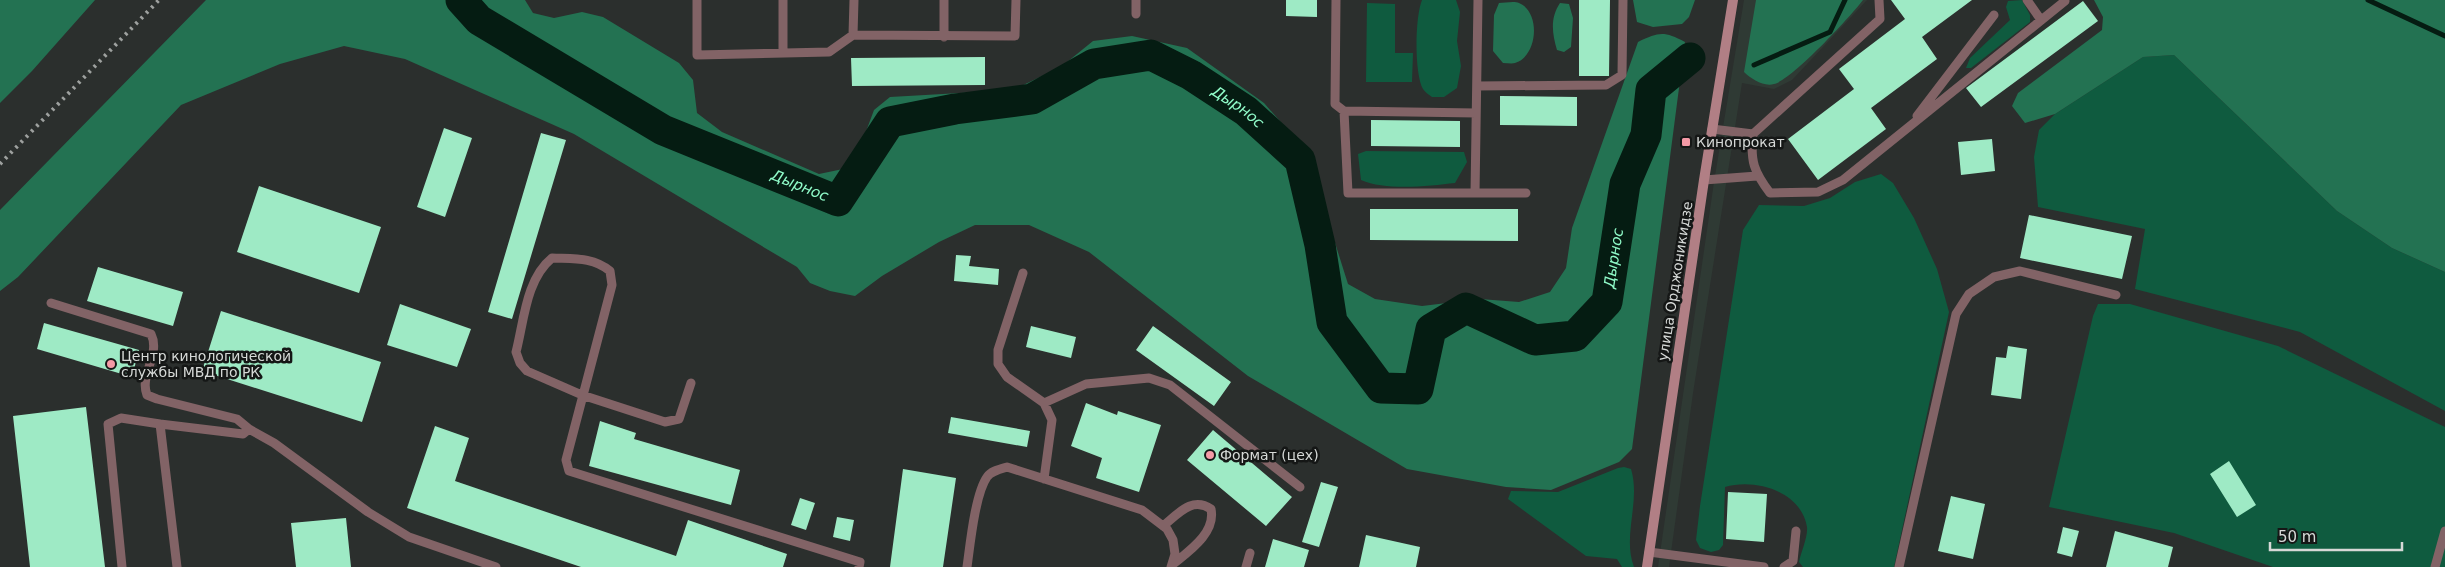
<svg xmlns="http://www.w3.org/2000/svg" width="2445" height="567" font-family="'DejaVu Sans',sans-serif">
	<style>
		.built { fill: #2f3a34 }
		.green { fill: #0f5b3f }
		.forest { fill: #237252 }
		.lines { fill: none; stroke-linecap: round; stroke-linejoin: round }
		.stream { stroke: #051c12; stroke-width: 5 }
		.river { stroke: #051c12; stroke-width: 31 }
		.building { fill: #9eeac5 }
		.service { stroke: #826366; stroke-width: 9 }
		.secondary { stroke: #b17f85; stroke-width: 10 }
		.rail { stroke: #9ea19f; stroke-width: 4; stroke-dasharray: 2.5 5; stroke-linecap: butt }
		.poi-dot { fill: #f49aa6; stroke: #151716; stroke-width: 2 }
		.labels { text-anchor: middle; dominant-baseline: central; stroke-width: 5; stroke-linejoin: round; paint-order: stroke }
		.poi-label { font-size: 14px; fill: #d6d9d7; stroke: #151716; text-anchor: start }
		.street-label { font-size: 14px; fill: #d6d9d7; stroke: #151716 }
		.water-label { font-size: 15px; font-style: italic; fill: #90fbc9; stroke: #151716 }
	</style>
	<rect width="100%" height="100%" fill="#2b2f2d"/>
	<!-- built -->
	<path class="built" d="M1744,0h123l-75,80 -18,9 -32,-6 -49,310 -24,174h-11l56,-385z"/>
	<!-- green -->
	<path class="green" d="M1422,0h34l4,12 -3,29 4,25 -4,22 -13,9h-12c-3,-2 -7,-5 -9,-8 -9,-16 -8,-72 -1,-89z
		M2022,0l8,15v7l-59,46h-5l4,-10 40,-38 -4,-13 2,-6z
		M1367,3l28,1v49h18l-1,29h-46z
		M2174,55l163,156 55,37 53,24v139l-145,-79 -165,-43 10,-60 -107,-22 -4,-50 5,-27 16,-16 88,-57z
		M1366,151l98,1 3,10 -12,21c-26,3 -69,8 -94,-3l-3,-26z
		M1881,174l12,9 21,35 23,51 12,43 -55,255h-91l-4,-5c2,-10 9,-25 8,-35 -6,-36 -52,-49 -82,-40l-2,58 -4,5 -8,2 -11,-4 -4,-8 4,-34 43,-276 16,-25 45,1 26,-8 25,-16z
		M2098,304h32l148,42 167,81v140h-172l-99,-34 -125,-26 44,-191z
		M1624,467l7,2c10,32 -9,67 3,98h-12l-5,-8 -31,-3 -78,-57 3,-8 47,1 60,-24z"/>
	<!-- forest -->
	<path class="forest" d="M0,0h95l-63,71 -32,32z
		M206,0h319l8,13 21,5 28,-6 21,5 76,46 14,17 4,33 25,19 97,42 24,-5 18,-24 13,-35 16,-13 123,-7 48,-23 32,-26 39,-5 55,12 77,55 42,48 42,133 27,15 47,7 58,-7 39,3 31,-10 16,-24 6,-40 66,-186c21,-10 26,-11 47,0l-53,407 -13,13 -68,28 -45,-3 -99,-18 -159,-93 -159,-124 -60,-27h-54l-36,17 -57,34 -27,20 -25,-5 -20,-8 -13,-16 -223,-133 -169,-75 -61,-13 -64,18 -99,41 -163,172 -18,14v-81z
		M1633,0h62l-6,17 -7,7 -29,3 -16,-5z
		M1756,0h107c-12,16 -71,80 -89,84 -10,3 -23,-5 -30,-12z
		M2094,0h351v272l-53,-24 -55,-37 -163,-156 -31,2 -88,57 -30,9 -13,-17 6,-13 84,-63 1,-13z
		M1499,3c6,0 15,-2 20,0 22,9 19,53 -4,60 -3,1 -8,0 -12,0l-10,-12 1,-36z
		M1560,3l9,1 4,14 -2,29 -7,5 -7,-2c-5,-17 -7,-32 3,-47z"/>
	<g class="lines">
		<!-- stream -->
		<path class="stream" d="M2368,0l77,36
			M1754,65l76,-33 15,-32"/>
		<!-- river -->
		<path class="river" id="s1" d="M461,0l18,20 184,110 175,71 52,-79 65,-13 77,-10 62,-35 57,-9 40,20 55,36 54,49 20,85 12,77 49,66 37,1 13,-60 35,-21 69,32 40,-4 32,-34 18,-118 21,-49 5,-45 39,-32"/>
	</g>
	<!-- building -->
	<path class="building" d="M1286,0h31v17l-31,-1z
		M1579,0h31l-1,76h-30z
		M1891,0h81l-50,37 15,22 -66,49 15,21 -68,51 -30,-41 66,-50 -15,-20 66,-50z
		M2083,1l15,20 -117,86 -15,-19z
		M985,57v28l-133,1 -1,-28z
		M1500,96l77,1v29l-77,-1z
		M1371,120l89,1v26l-89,-1z
		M444,128l28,10 -27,79 -28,-10z
		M541,133l25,7 -54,179 -24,-7z
		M1992,139l3,32 -34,4 -3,-33z
		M259,186l122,41 -22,66 -122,-41z
		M1370,209h148v32l-148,-1z
		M2029,215l103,21 -10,43 -102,-21z
		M956,255l15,1 -2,10 30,3 -1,16 -44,-4z
		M98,267l85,25 -10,34 -86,-25z
		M400,304l71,25 -14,38 -70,-22z
		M221,311l160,51 -19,60 -160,-51z
		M44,323l95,27 -7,27 -95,-28z
		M1031,326l45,11 -5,21 -45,-11z
		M1153,326l78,56 -17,24 -78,-56z
		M2008,346l19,3 -6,50 -30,-4 5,-38 10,1z
		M1086,403l31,12 1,-4 43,14 -22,67 -43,-14 6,-20 -31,-12z
		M86,407l19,160h-75l-17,-151z
		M951,417l79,14 -3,16 -79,-14z
		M600,421l36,12 -2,6 106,31 -9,35 -142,-39z
		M435,426l34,12 -14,43 221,75 12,-36 99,34 -4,13h-202l-174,-59z
		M1213,430l79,67 -26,29 -79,-66z
		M2229,461l27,44 -19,12 -27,-43z
		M903,469l53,9 -13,89h-53z
		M1321,482l17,5 -19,60 -17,-5z
		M1728,492l39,2 -3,48 -38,-3z
		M1951,496l34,8 -12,55 -35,-8z
		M800,498l15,5 -9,27 -15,-5z
		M837,517l17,3 -4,21 -17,-4z
		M346,518l5,49h-55l-5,-44z
		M2063,527l16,4 -7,26 -15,-4z
		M2115,531l58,16 -5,20h-62z
		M1366,535l54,12 -4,20h-57z
		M1273,539l36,11 -5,17h-39z"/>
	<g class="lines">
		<!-- service -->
		<path class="service" d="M697,0v55l132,-3 24,-17
			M783,0v53
			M854,0l-1,35 162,1 1,-36
			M1336,0l-1,104 9,7 4,82h178
			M1879,0l1,19 -127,115c-3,27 1,38 17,59l48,-1 25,-12 222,-179
			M2027,0l14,20
			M1136,14v-14
			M944,37v-37
			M1477,86l129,-1 16,-10 1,-75
			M1344,111l132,2
			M1917,116l77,-101
			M1712,129l41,5
			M1704,180l53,-4
			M1475,193l3,-193
			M1023,273l-25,77v14l9,13 37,26 8,17 -8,59
			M51,303l100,31c10,20 -12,41 -4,61l10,4 80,20 12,10 25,14 94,69 41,25 87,30
			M691,383l-12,36 -14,3 -83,-27 -55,-24 -7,-8 -4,-11c8,-31 10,-73 36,-94 22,1 41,-1 58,13l2,14 -46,175 3,11 291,91 -1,5
			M1044,403l42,-19 63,-6 21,7 130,102
			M1163,526c15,-12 29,-30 48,-17 5,24 -22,42 -39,56
			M1649,552l115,15
			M122,567l-14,-143 13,-6 39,6
			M177,567l-17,-143 83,10 6,-5
			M967,567c3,-21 8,-73 20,-90 4,-6 13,-8 20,-10l135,43 25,19 6,11 2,14 -4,13
			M1246,567l4,-14
			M1784,567l9,-6 3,-30
			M1899,567l57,-253 13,-20 25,-17 26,-6 96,24
			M2435,567l10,-36"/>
		<!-- secondary -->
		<path class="secondary" d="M1647,567l57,-387 29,-180"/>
		<!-- rail -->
		<path class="rail" d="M0,164l159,-164"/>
	</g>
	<!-- markers -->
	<g class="poi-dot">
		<rect x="1681" y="137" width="10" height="10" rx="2.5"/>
		<circle cx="111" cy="364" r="5"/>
		<circle cx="1210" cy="455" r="5"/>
	</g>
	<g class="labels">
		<!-- poi labels -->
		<g class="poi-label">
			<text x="1696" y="142">Кинопрокат</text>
			<text x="121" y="356">Центр кинологической<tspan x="121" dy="16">службы МВД по РК</tspan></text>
			<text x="1220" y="455">Формат (цех)</text>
		</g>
		<!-- street labels -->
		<g class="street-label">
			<text transform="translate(1675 281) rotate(-81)">улица Орджоникидзе</text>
		</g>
		<!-- water labels -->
		<g class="water-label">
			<text stroke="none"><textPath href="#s1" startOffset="899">Дырнос</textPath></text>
			<text stroke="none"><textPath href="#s1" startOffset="389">Дырнос</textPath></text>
			<text stroke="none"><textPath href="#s1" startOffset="1575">Дырнос</textPath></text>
		</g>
	</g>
	<!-- scale -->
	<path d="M2270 542v8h132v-8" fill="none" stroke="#d6d9d7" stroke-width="2.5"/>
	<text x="2278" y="542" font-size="15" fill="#d6d9d7" stroke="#151716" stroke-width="4" paint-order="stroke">50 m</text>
</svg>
